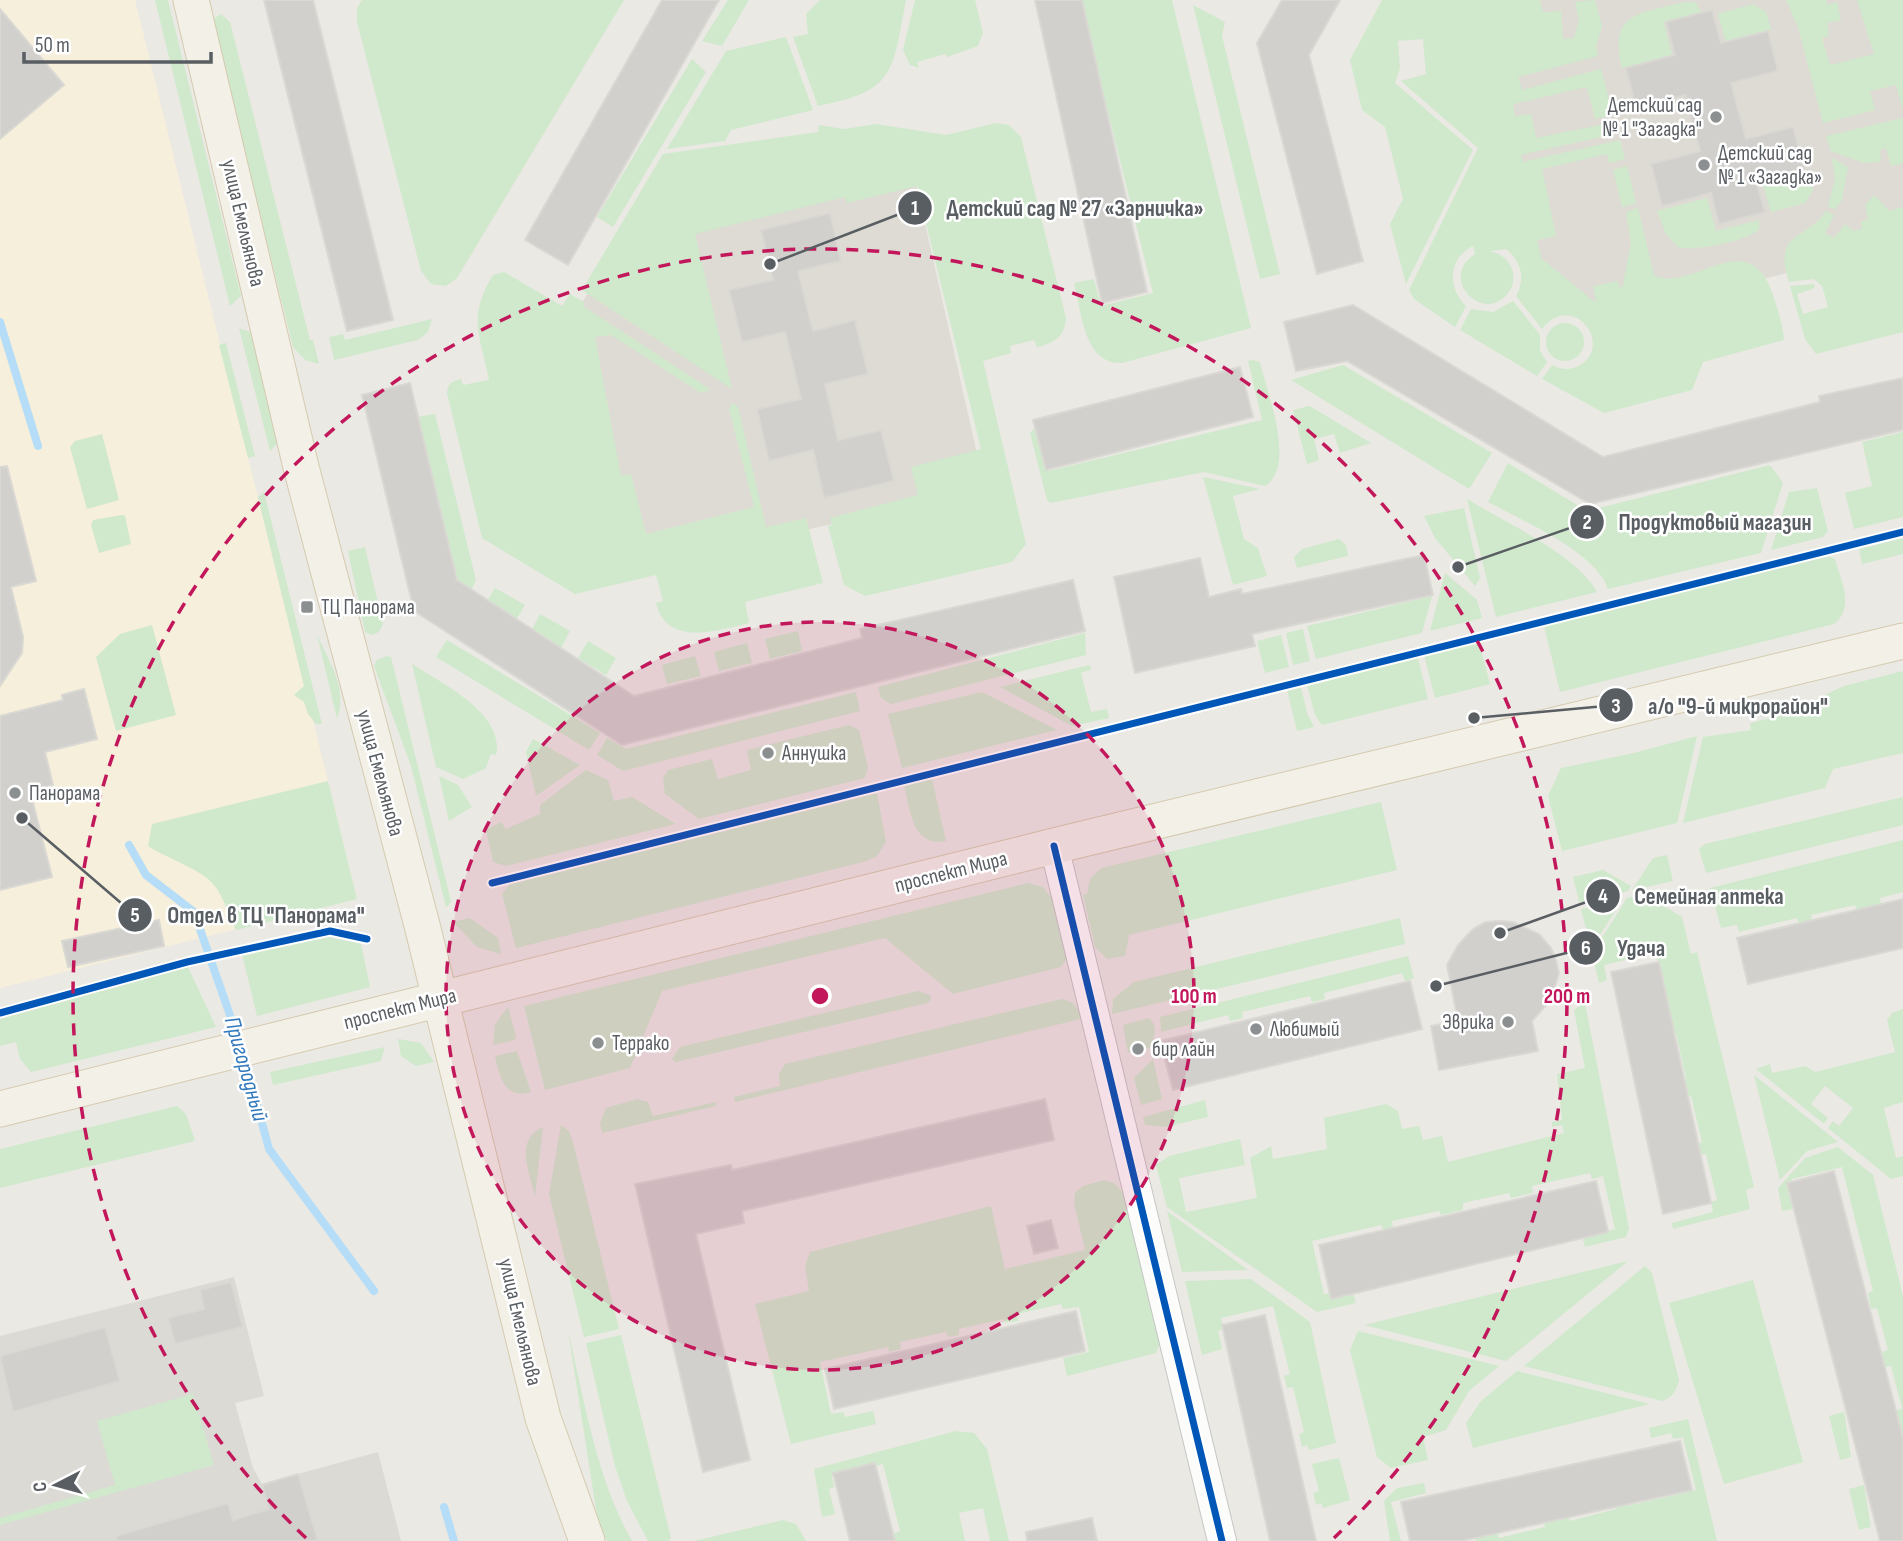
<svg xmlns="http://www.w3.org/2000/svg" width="1903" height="1541" font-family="'Sofia Sans Condensed',sans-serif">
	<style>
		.commercial { fill: #f6efdb }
		.industrial { fill: #dbdad5 }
		.education { fill: #dddbd3 }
		.green { fill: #d0e9cc }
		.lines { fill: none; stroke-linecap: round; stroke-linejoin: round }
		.stream { stroke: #b6ddf7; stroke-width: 8 }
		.building { fill: #d1d0cd; stroke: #dad8d3; stroke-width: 2 }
		.minor-casing { stroke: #c6c6c5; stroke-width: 30 }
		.major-casing { stroke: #d5caaf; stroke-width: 37 }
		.minor { stroke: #fcfcfb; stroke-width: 28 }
		.major { stroke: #f2f0e7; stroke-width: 35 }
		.cycleway-casing { stroke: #fff; stroke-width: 11 }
		.cycleway { stroke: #0057b8; stroke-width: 7 }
		.ring { fill: none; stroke: #c2185b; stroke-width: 3.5; stroke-dasharray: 12 9 }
		.poi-dot { fill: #8c8f90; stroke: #fff; stroke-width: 2.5 }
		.labels { text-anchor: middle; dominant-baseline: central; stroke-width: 5; stroke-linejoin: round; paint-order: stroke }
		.poi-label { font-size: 21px; fill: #595e63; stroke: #fff; text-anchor: start }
		.street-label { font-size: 21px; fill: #595e63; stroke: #fff }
		.water-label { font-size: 23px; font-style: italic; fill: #3178bc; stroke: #fff }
		.centre { fill: #c2185b; stroke: #fff; stroke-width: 3.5 }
		.ring-label { font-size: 21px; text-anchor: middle; font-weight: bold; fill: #c2185b; stroke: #fff; stroke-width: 5; stroke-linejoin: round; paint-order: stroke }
		.leader { fill: none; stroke: #595e63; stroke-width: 2.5 }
		.callout-dot { fill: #595e63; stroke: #fff; stroke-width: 2.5 }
		.mark-label { font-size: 21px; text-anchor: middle; font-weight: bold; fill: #fff }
		.callout-label { font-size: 23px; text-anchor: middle; font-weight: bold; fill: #595e63; stroke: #fff; stroke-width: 5; stroke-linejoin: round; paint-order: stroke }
	</style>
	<rect width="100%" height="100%" fill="#eae9e4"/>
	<!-- commercial -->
	<path class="commercial" d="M0,0h135l222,899 -357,89z"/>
	<!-- industrial -->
	<path class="industrial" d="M234,1277l30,119 -29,7 18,65 9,16 116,-32 23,89h-401v-205z"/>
	<!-- education -->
	<path class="education" d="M1465,0h417l21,85v160l-305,74 -68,-51z
		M781,137l6,29 119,-26 79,349 -333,76 -107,-203 125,-200z"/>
	<!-- green -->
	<path class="green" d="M155,0h13l73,296 -11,10z
		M362,0h262l-167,278 -11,8 -15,-2 -10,-13 -64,-249v-14z
		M728,0h21l-27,46 -20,-5z
		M906,0c-14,71 -9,91 -88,106l-25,-69 15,-3 -2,-20 14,-14z
		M915,0h60l8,33 -5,13 -31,11 -2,-3 -28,8 2,6 -9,-3 -7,-15z
		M1080,0h92l79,328 -129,35c-39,1 -40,-51 -48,-80l20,-4 7,27 52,-13z
		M1382,0h158l3,12 18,-1 2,28 11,-1 5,-18 -4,-18 20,-2 7,26 -6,21 2,9 -80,21 4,13 79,-21 12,45 -18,5 -8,-32 -74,17 2,12 16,-2 5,24 79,-16 3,11 -97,22 2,7 97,-22 5,19 -16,4 -2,-9 -65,15 14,67 -19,4 4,18 55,45 -3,-17 25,-5 2,8 3,-4 8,-43 -5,-30 12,-4 16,67c37,20 92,-52 118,17 5,15 11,33 12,48l-81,22 -11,28 -88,23 -62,-34 10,-14c8,4 17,6 26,1 38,-19 -5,-77 -36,-37l-26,-33c10,-17 5,-35 -10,-47l-16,2c11,3 20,9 23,21 1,7 0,16 -5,21 -24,32 -71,-14 -33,-39l-2,-8c-25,12 -26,42 -7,60l-11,21 -41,-28 -5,-9 69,-142 -77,-67 25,-7 -3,-35 -25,2 2,27 -5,15 78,67 -67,134 -16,-60 13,-25 -18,-72 -23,-17 -12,-50z
		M1786,0h40l1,5 10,-3 4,18 -14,3 2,13 -7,2 8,27 44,-11 -17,-54h46v110l-7,-25 -26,6 5,19 -52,13 -25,-96z
		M1685,2h10l7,11 -38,10 8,32 -50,13c-14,-57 18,-54 63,-66z
		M1753,4l13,8 5,18 -45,12 -8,-28z
		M1193,5l32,17 -3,14 58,238 -20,5z
		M221,14l9,8 80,318h3l6,24 -14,-4 -12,-13 -81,-327z
		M786,37l27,73 -82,20 -6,11 -58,8 59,-98z
		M692,59l14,13 -93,155 -16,-10z
		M1903,118v45l-12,3 -5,-18 -6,2 1,12 -17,1 -33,-12 -5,-15z
		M996,123l13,2 12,12 45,181c-1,19 -12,25 -29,29l-3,-7 -24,6 1,7 -28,8 43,183 -14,18 -147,34 -21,-11 -16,-59 4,-1 -2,-7 88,-23 -7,-28 70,-18 -64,-263 -70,17 -2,-6 -150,37 37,155 -150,-99 81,-136 155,-22 1,-7 25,4 32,-5 70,11z
		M1832,158l16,9 -6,33 -7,9 -7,-2 7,-28z
		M1627,166l9,37 -14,4 -9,-37z
		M1808,172l5,18 -8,13 -34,9 -8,-28z
		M1874,195l15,16 14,-4v125l-87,22 -11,-15 -15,-53 24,-2 1,4 -18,6 6,20 25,-7 -6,-21 -8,-7 -25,3c-16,-52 15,-39 37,-71l8,4 -9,18 9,5 11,-14 9,7 8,-2 -1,-7 7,-3 -3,-14z
		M1707,198l9,33 43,-11v9c-11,12 -66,23 -81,18l-12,-13 -9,-23z
		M504,272l58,34 8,-12 14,8 -1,4 128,84 -10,3 -90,-58 -16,2 26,139 10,-2 15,60 108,-27 -25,-98 4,-6 5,4 28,120 40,-9 17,65 -78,19 4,21c-30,7 -82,25 -93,-20l7,-2 -7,-26 -81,19 -93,-56 -35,-145c1,-10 5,-12 14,-14l2,6 26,-5c-9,-45 -22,-62 4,-105z
		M1513,301l27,34v16l7,11 -10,14 -77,-46 11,-21 22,3z
		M432,319l-4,13 -10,8 -84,20 -5,-23 14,-3 2,6z
		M1546 342a19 19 0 1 1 38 0a19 19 0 1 1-38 0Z
		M239,328l14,5 28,107 -11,11z
		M226,343l29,113 -7,2 -29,-113z
		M1253,360l7,2c7,31 37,104 5,124l-61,-14 -153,31 -4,-3 -17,-67 6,-7 12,45 214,-51 -14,-59z
		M1343,365l149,88 -23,36 -178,-109z
		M1309,406h1l61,37 -31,10 -6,-19 -20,5 5,21 -12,4 -14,-54z
		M435,414l41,166 -6,12 -14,-8 -39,-167z
		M1903,432v85l-49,12 -9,-36 27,-7 -10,-44z
		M102,434l17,66 -32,9 -17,-62 5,-6z
		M1508,463l79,48 183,-46 13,18 -22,70 -153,36c-12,-37 -87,-69 -120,-87z
		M1203,477l57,12 -27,7 11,43 14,9 9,28 -34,9z
		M1817,488l11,43 -5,6 -52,13 18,-58z
		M264,492l58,232h-6l-8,-10 -4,-12 -10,-7 10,-9 -46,-189z
		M1467,499c36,22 112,57 130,93l-101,25z
		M1464,508l16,70 -5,8 -40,-48 -11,-22z
		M122,515l3,1 6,28 -32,9 -8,-28 2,-5z
		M1903,538v16l-41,10 -3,-15z
		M1339,539l7,6 2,11 -51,12 -3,-11 8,-8z
		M365,547l18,77 -4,8 -7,3 -7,-3 -17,-81z
		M1828,556l7,3c6,21 20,49 -1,65l-274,68 -16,-66z
		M1445,573l32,27 5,18 -52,13z
		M495,588l30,17 -9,15 -30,-17z
		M1432,596l-10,37 -106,26 -9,-33z
		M540,614l30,17 -9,17 -30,-17z
		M152,625l24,90 -60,16 -20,-74 24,-23z
		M1303,629l7,32 -17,4 -7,-32z
		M798,631l4,20 -32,8 -5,-20z
		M1085,633l1,22 -195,49 -10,-6 -3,-11z
		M317,634c12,29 31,53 20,85z
		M1281,635l8,32 -24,6 -8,-32z
		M447,640l153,93 -11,17 -153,-93z
		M588,641l28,17 -10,17 -28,-17z
		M1479,642l11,42 -55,14 -11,-43z
		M747,643l5,20 -33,8 -5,-19z
		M387,656l4,1 60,244 -3,5 -2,1 -35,-141 -37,-100 3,-6z
		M695,656l6,20 -34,8 -5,-19z
		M1418,658l10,41 -106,26 -7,-10 -8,-30z
		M412,664c28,18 94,50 84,91l-5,-1 -5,14 -23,11 -27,-12z
		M1089,665l3,4 -11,4 10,39 16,-3 2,9 -37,8 -72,-39z
		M1903,671v82l-70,16 -8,19 -142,35 20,-86 48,-7 -1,-7 29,-7 65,-30z
		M1301,687l6,26 7,14 -17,4 -10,-41z
		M856,692l4,19 -237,60 -26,-16 10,-17 19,11z
		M982,692l75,38 -155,38 -14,-54z
		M849,725l10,5 9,37 -3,11 -166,41 -34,-25 -2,-16 5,-8 44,-11 6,20 33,-9 -4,-20z
		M1697,736l-20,87 -115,28 -14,-55 13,-28 73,-15z
		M533,739l47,26 -44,31 -10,-44z
		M586,770l22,10 6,21 18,-4 44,27 -170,42 -13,-4 -7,-32 15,-8 5,7 34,-15v-9z
		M439,776l19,9 14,22 -23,14z
		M932,779l14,62c-34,7 -36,-32 -42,-56z
		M328,781l29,118 -121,31c-7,-14 -12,-33 -22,-45 -11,-15 -48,-27 -66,-39l4,-22z
		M877,793l9,49 -9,14 -10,5 -351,87 -14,-54 8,-10z
		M1903,797v28l-197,48 -7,-24 6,-5z
		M1381,802l16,68 -268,65 -4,21 -18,3 -12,-12 -12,-52 4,-1 3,-15 11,-11z
		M1903,840v52l-23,6 1,6 -24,6 -2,-5 -44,10 1,6 -13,3 -2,-6 -58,14 -2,-7 -16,3 -11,-40z
		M1667,855l6,26 -41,9 21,-32z
		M1603,870l28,16 -3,5 -49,11 -6,-25z
		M1028,883l15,4 7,9 4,-2 14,63 -7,10 -108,27 -68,-56 -223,53 -32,77 -85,22 -21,-84z
		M1644,894l38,23 9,37 6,-2 57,235 -8,3 4,19 -77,20 -1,-6 41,-11 -2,-10 6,-2 -11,-46 -7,1 -2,-11 5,-2 -11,-46 -6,1 -4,-16 5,-2 -10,-46 -7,1 3,-13 -16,-68 -52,12 3,15 -8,3 -7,-30 35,-55z
		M1623,899l-32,50 -10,-40z
		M470,918l28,20 3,16 -24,-7 -24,-25z
		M1400,918l5,26 -293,70 1,-15 21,-17z
		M329,937l32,7 9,43 -113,29 -15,-62z
		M1408,956l6,22 -9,3 -3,-8 -78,20 1,6 -13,3 -2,-6 -68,16 1,6 -13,3 -2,-6 -67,17 -1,-15z
		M188,967l28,60 -185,45 -11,-13 -4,-17 -16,4v-27z
		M918,991l12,4 1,4 -3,4 -252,59 -4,-3 8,-12z
		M1062,999l11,4 12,15 -350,84 -1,-5 46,-11 -1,-12 6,-10z
		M1585,1003l44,225 -3,9 -41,10 -2,-9 32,-9 -12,-53 -11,3 -2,-6 -58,13 1,7 -22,5 -2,-5 -46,10v7l-22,5 -2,-4 -47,10 1,6 -10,3 -2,-5 -69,16 12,53 29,-1 3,10 -39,9 -150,-105 -11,-42 13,-9 71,-17 5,26 -66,13 7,34 71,-14 -7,-40 21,-12 2,13 54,-10 -3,-31 62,-14 12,7 4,18 17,-3 4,14 19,-4 6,26 116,-29 -2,-8 -10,2v-5l10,-2 -5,-46 28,-6 -11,-58z
		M508,1007l8,29 -1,4 -22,5 2,-21z
		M1903,1009v93l-19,6 12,50 7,-2v20l-12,3 -63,-51 5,-7 6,5 14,-18 -28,-22 -14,18 17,14 -4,6 -68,-55 14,-5 2,9 33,-7 10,6 80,-20 -8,-32 5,-7z
		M1149,1018c10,9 5,20 1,30l-22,5 -5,-28z
		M398,1039l23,4 13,19 -18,4 -15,-10z
		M385,1047l-4,14 -108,24 -3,-13z
		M517,1051l14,41c-27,8 -31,-15 -36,-36z
		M1153,1059l9,40 -21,6 -7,-27z
		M1754,1075l84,67 -31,9 -27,29z
		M637,1099l11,3 5,14 63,-14v4l-114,27 -2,-10 6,-15z
		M1205,1100l3,17 -43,10 -20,-2 -2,-8z
		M177,1106l9,8 9,27 -195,47v-39z
		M561,1125l8,6 4,11 46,187 -35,8 -35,-143z
		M543,1127l-8,69c-6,-25 -21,-56 8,-69z
		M1838,1147l35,28 30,121v143l-7,-28 6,-3 -11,-42 -6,1 -3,-15 6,-2 -11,-42 -6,1 -3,-16 5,-2 -31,-124 -50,12 2,11 -6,2 5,17 -11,2 -4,-23 27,-30z
		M1104,1180l10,3 12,13 34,148 -4,9 -89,23 -4,-18 26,-6 -10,-45 -16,2 -2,-5 -44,10 1,7 -13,2 -1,-4 -45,10v6l-11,2 -2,-5 -46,10 1,7 -12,3 -1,-5 -68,15 11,52 12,-2 2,5 28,-6 3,13 -85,20 -36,-140 54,-13 -4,-25 5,-14 181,-46 14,63 80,-19 -11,-47 1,-10 8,-7z
		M1167,1211l81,59 -66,2z
		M1628,1261l-122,100 -142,-36z
		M1645,1266l7,7 27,107c-2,10 -7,18 -17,21l-138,-35z
		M1251,1279l59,43 26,121 -27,7 -2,-5 -5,2 -3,-13 5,-2 -11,-45 -6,1 -3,-12 6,-2 -17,-68 -52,12 3,11 -6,2 4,18 -20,6 -17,-74z
		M1753,1280l50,182 -79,22 -55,-181z
		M568,1331c17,71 28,146 64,210h-25l-9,-19z
		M1358,1331l141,35 -30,25 -23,39 -23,7 5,23 -37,8 -14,-11 -27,-107z
		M621,1335l50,203 -3,3h-20l-21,-40 -12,-35 -29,-123z
		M1517,1371l133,33 -177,44 -7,-25 15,-22z
		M193,1394l21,71 -214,60v-7l115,-33 -18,-64z
		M1844,1412l7,45 -11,3 -11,-44z
		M1688,1419l29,122h-241l-1,-3 22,-5 2,5 46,-11 -1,-6 24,-6 2,6 46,-12 -1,-6 10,-2 2,5 69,-16 -13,-53 -10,2 -2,-6 -20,5 -2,-10z
		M956,1431l18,2 13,16 22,92h-19l-7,-33 -24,5 6,28h-69l-2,-7 6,-3 -17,-67 -51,13 2,10 -5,2 6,25 -13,3 -8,-48z
		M1339,1458l11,42 -27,8 -2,-5 -5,2 -3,-12 6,-2 -7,-27z
		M1424,1483l2,10 -35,9 10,39h-11l-6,-40 13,-13z
		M1864,1485l7,42 -12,3 -10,-41z
		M783,1520l13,4 10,17h-112z"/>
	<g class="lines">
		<!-- stream -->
		<path class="stream" d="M0,322l38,124
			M129,845l17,30 48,37 45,129
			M244,1057l25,92 105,142
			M444,1507l10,34"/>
	</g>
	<!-- building -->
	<path class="building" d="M264,0h49l80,320 -46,11z
		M662,0h57l-151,265 -43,-25z
		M1035,0h47l65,292 -45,11z
		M1282,0h58l-31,55 54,206 -46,13 -60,-231z
		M0,9l64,76 -64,54z
		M1712,10l9,33 47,-12 10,40 -47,12 15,56 47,-12 11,41 -48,13 9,31 -46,12 -8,-31 -49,13 -11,-42 49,-13 -15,-56 -49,13 -10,-40 49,-13 -9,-33z
		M830,213l11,48 -43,10 15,60 42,-11 13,54 -43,10 13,56 43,-10 13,51 -70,17 -11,-48 -44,11 -12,-52 44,-10 -16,-67 -43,10 -13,-52 44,-10 -12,-50z
		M1353,305l250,152 217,-55 -1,-6 84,-18v52l-313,74 -243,-143 -51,10 -12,-49z
		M1240,367l13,50 -207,53 -13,-50z
		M410,383l47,197 177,116 228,-58 -2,-9 213,-49 12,51 -463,114 -208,-134 -52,-216z
		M7,466l29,115 -25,6 12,50 -1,16 -22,33v-219z
		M1424,555l9,40 -181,39 3,12 -120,27 -21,-96 86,-19 9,39 32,-8 1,5z
		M84,689l13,50 -52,13 8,33 -23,6 22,86 -52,13v-174l63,-16 -1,-5z
		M1903,899v49l-155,36 -11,-46z
		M159,920l5,26 -96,21 -6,-26z
		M1499,921l14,1 26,12 12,14 5,12 3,13 -8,27 -19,21 6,30 -99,19 -8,-44 27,-5 -11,-56 11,-20 15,-16 13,-7z
		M1659,962l52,241 -48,11 -52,-242z
		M1410,981l12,48 -249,61 -13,-49z
		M1045,1099l9,41 -312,71 2,12 -48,11 54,226 -47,12 -68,-288 96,-19 1,5z
		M1834,1171l69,267v103h-23l-93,-358z
		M1596,1181l12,51 -277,67 -12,-54z
		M1051,1220l7,28 -24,6 -7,-28z
		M231,1282l12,45 -68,17 -7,-26 36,-9 -4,-19z
		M1076,1311l9,40 -251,58 -9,-40z
		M1265,1315l51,226h-46l-48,-216z
		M105,1327l15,54 -107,31 -13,-56z
		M1680,1441l12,49 -231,51h-51l-9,-39z
		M875,1463l20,78h-45l-17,-68z
		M298,1474l20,67h-201l-1,-5 112,-33 5,17 36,-11 -7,-24z
		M1092,1518l5,23h-70l-1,-9z"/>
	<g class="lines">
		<!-- minor casing -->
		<g class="minor-casing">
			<path id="minor" d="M1054,846l168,695"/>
		</g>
		<!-- major casing -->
		<g class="major-casing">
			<path id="major" d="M191,0l110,467 121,458 121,493 44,123
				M0,1109l1054,-263 849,-205"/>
		</g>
		<!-- minor -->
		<use href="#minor" class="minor"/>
		<!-- major -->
		<use href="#major" class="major"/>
		<!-- cycleway casing -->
		<g class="cycleway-casing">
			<path id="cycleway" d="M1054,846l168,695
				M492,883l1411,-351
				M0,1013l187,-51 143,-31 37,8"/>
		</g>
		<!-- cycleway -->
		<use href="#cycleway" class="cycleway"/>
	</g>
	<!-- distance rings -->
	<circle cx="820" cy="996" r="374" fill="#c2185b" fill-opacity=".12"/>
	<g class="ring">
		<circle cx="820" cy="996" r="374"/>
		<path d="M306 1538A747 747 0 1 1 1334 1538"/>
	</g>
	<!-- markers -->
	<g class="poi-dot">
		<circle cx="1716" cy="117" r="7"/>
		<circle cx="1704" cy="165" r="7"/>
		<rect x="300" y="600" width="14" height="14" rx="3.5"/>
		<circle cx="768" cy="753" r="7"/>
		<circle cx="15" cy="793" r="7"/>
		<circle cx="1508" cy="1022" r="7"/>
		<circle cx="1256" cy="1029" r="7"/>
		<circle cx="598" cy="1043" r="7"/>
		<circle cx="1138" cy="1049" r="7"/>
	</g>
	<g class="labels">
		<!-- poi labels -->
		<g class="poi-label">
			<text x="1702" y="105" text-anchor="end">Детский сад<tspan x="1702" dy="24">№ 1 "Загадка"</tspan></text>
			<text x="1718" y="153">Детский сад<tspan x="1718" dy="24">№ 1 «Загадка»</tspan></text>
			<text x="321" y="607">ТЦ Панорама</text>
			<text x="782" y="753">Аннушка</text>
			<text x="29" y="793">Панорама</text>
			<text x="1494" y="1022" text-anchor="end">Эврика</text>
			<text x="1270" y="1029">Любимый</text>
			<text x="612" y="1043">Террако</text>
			<text x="1152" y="1049">бир лайн</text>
		</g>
		<!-- street labels -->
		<g class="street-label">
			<text transform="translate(243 223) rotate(77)">улица Емельянова</text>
			<text transform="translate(380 773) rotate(75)">улица Емельянова</text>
			<text transform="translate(951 872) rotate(-14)">проспект Мира</text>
			<text transform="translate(400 1009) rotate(-14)">проспект Мира</text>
			<text transform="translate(520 1322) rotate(77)">улица Емельянова</text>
		</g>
		<!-- water labels -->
		<g class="water-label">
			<text transform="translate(246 1069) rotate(74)">Пригородный</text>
		</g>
	</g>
	<circle cx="820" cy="996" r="10" class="centre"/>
	<g class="ring-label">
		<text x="1194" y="1003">100 m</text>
		<text x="1567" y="1003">200 m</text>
	</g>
	<!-- callouts -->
	<path class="leader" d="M770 264L915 208M1458 567L1587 522M1474 718L1616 705M1500 933L1603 896M22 818L135 915M1436 986L1586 948"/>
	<g class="callout-dot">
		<circle cx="770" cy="264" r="7"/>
		<circle cx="1458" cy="567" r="7"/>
		<circle cx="1474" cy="718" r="7"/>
		<circle cx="1500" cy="933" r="7"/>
		<circle cx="22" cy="818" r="7"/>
		<circle cx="1436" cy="986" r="7"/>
		<circle cx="915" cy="208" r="18"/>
		<circle cx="1587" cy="522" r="18"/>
		<circle cx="1616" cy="705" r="18"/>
		<circle cx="1603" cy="896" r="18"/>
		<circle cx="135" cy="915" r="18"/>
		<circle cx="1586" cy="948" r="18"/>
	</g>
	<g class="mark-label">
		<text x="915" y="215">1</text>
		<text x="1587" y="529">2</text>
		<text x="1616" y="713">3</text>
		<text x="1603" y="903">4</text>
		<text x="135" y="922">5</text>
		<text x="1586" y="955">6</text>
	</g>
	<g class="callout-label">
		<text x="1075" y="216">Детский сад № 27 «Зарничка»</text>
		<text x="1715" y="530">Продуктовый магазин</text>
		<text x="1738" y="714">а/о "9-й микрорайон"</text>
		<text x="1709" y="904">Семейная аптека</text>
		<text x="266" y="923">Отдел в ТЦ "Панорама"</text>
		<text x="1641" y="956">Удача</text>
	</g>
	<!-- north arrow -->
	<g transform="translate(56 1485) rotate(264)" stroke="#ffffff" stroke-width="5" paint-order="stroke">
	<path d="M0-5L12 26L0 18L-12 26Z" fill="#595e63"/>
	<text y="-10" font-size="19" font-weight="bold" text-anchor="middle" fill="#595e63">С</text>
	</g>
	<!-- scale -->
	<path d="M24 52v10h187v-10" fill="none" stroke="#595e63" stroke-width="3.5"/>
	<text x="35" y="52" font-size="21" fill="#595e63" stroke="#ffffff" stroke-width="5" paint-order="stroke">50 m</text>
</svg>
